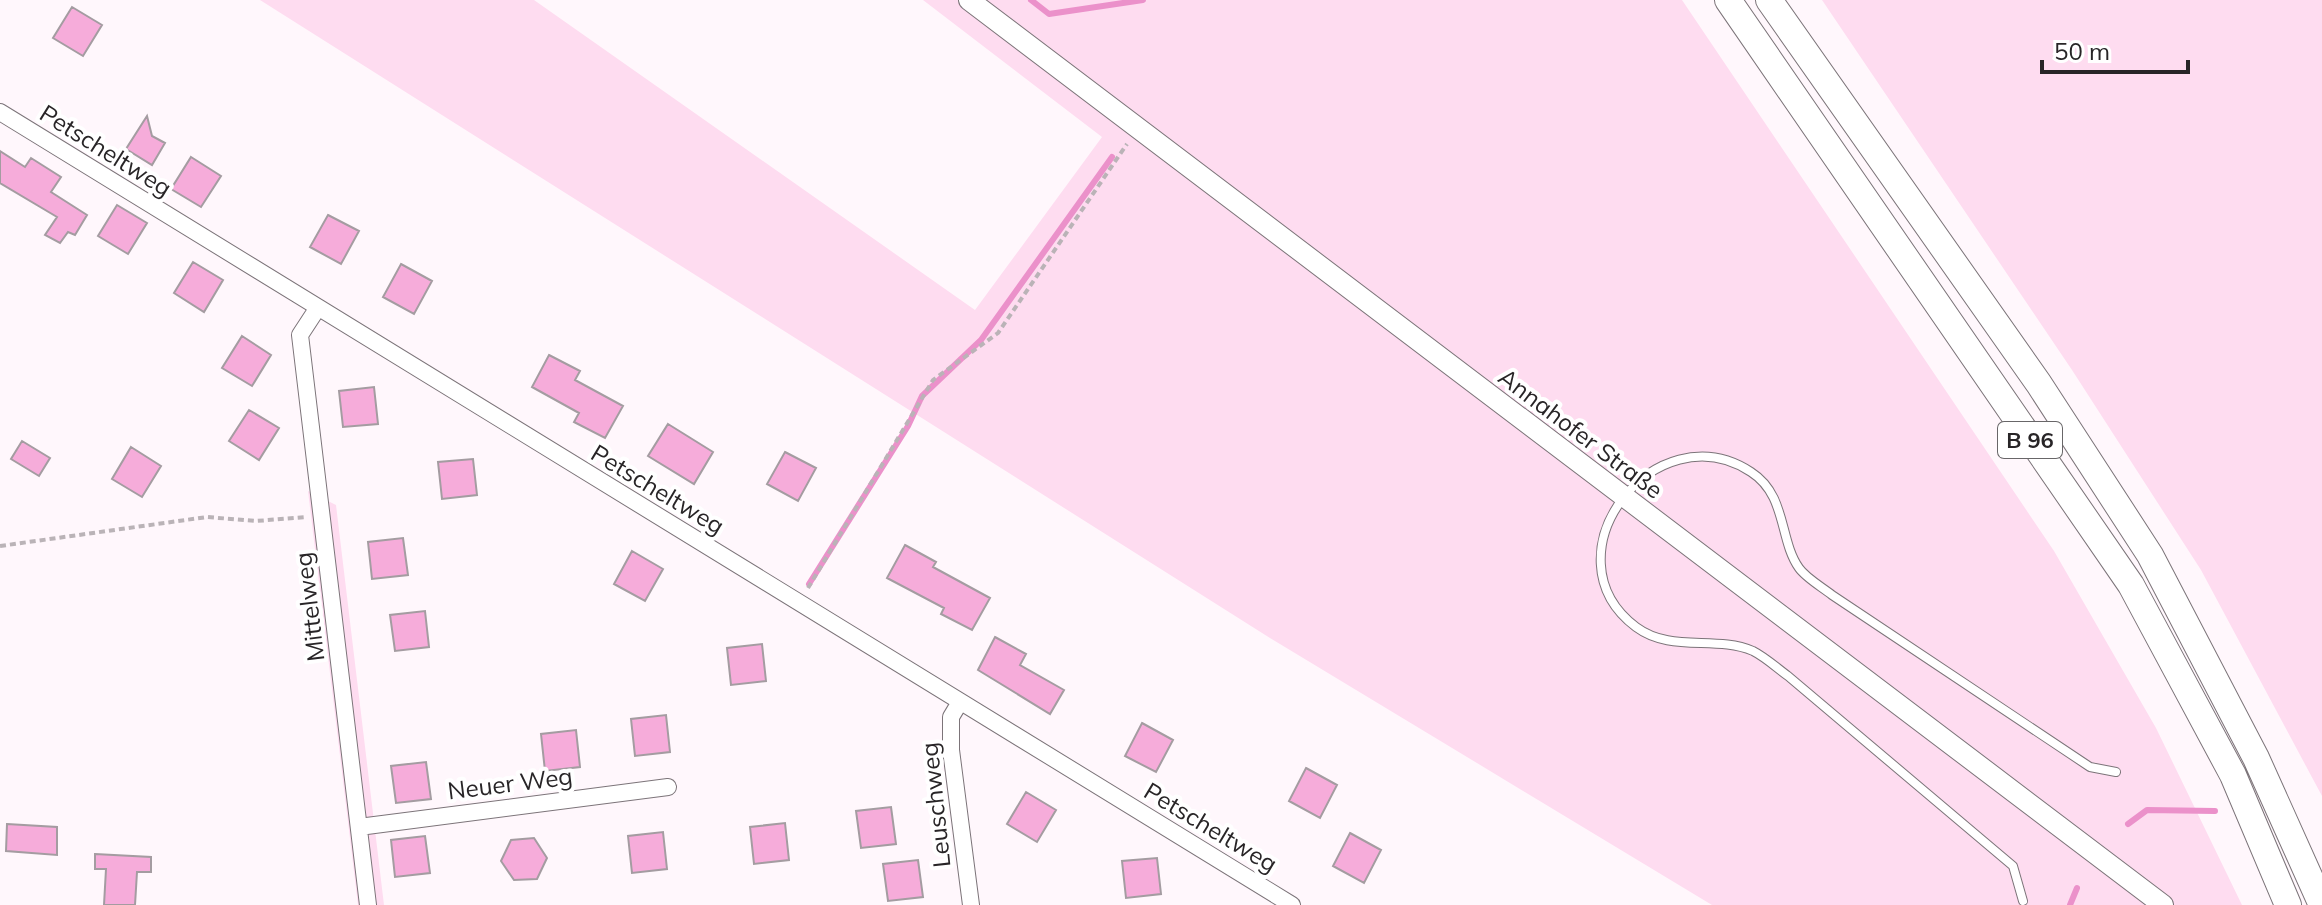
<svg xmlns="http://www.w3.org/2000/svg" width="2322" height="905" font-family="Mulish,sans-serif">
	<style>
		.green { fill: #fedcf0 }
		.lines { fill: none; stroke-linecap: round; stroke-linejoin: round }
		.stream { stroke: #eb91ca; stroke-width: 6 }
		.building { fill: #f6acda; stroke: #a49ca1; stroke-width: 2 }
		.service-casing { stroke: #7c7479; stroke-width: 10 }
		.minor-casing { stroke: #7c7479; stroke-width: 18 }
		.tertiary-casing { stroke: #7c7479; stroke-width: 22 }
		.trunk-casing { stroke: #7c7479; stroke-width: 28 }
		.path { stroke: #bab3b7; stroke-width: 4; stroke-dasharray: 6 4; stroke-linecap: butt }
		.service { stroke: #fff; stroke-width: 8 }
		.minor { stroke: #fff; stroke-width: 16 }
		.tertiary { stroke: #fff; stroke-width: 20 }
		.trunk { stroke: #fff; stroke-width: 26 }
		.labels { text-anchor: middle; dominant-baseline: central; stroke-width: 8; stroke-linejoin: round; paint-order: stroke }
		.shield { fill: #fff; stroke: #686668; stroke-width: 2 }
		.shield-label { font-size: 22px; font-weight: bold; fill: #282527 }
		.street-label { font-size: 24px; fill: #282527; stroke: #fff }
	</style>
	<rect width="100%" height="100%" fill="#fff7fc"/>
	<!-- green -->
	<path class="green" d="M260,0h274l441,310 127,-173 -179,-137h759l372,551 102,177 86,177h-530l-442,-267z
		M1822,0h500v796l-121,-226 -129,-200z
		M308,491l28,14 48,400h-26z"/>
	<g class="lines">
		<!-- stream -->
		<path class="stream" d="M1031,0l18,14 94,-14
			M809,584l99,-158 14,-30 59,-56 131,-183
			M2128,824l19,-14 68,1
			M2070,905l7,-17"/>
	</g>
	<!-- building -->
	<path class="building" d="M72,7l30,18 -19,31 -30,-18z
		M147,116l5,20 13,7 -13,22 -26,-16z
		M0,151l25,16 6,-9 30,19 -10,15 36,23 -12,20 -7,-3 -8,11 -15,-8 12,-18 -57,-34z
		M191,157l30,19 -20,31 -30,-18z
		M117,205l30,18 -19,31 -30,-18z
		M328,215l31,16 -18,33 -31,-17z
		M193,262l30,18 -19,32 -30,-19z
		M401,264l31,17 -18,33 -31,-17z
		M242,336l29,19 -19,31 -30,-18z
		M549,355l31,16 -5,9 48,26 -18,32 -31,-16 5,-9 -47,-26z
		M374,387l4,37 -35,3 -4,-36z
		M249,410l30,18 -20,32 -30,-19z
		M668,424l45,28 -19,32 -46,-28z
		M22,441l28,17 -11,18 -28,-17z
		M131,447l30,19 -19,31 -30,-18z
		M785,452l31,16 -18,33 -31,-17z
		M473,459l4,36 -35,4 -4,-37z
		M403,538l5,37 -36,4 -4,-37z
		M905,545l31,17 -3,5 57,31 -18,32 -31,-16 3,-6 -57,-30z
		M632,551l31,18 -18,32 -31,-17z
		M425,611l4,36 -34,4 -5,-36z
		M995,637l31,17 -6,11 44,25 -14,24 -72,-44z
		M762,644l4,37 -35,4 -4,-37z
		M666,715l4,37 -35,4 -4,-37z
		M1142,723l31,17 -17,32 -31,-16z
		M576,730l4,37 -35,4 -4,-37z
		M426,762l5,37 -35,4 -5,-37z
		M1306,768l31,17 -17,33 -31,-17z
		M1026,792l30,18 -19,32 -30,-18z
		M891,807l5,37 -35,4 -5,-37z
		M785,823l4,37 -35,4 -4,-37z
		M7,824l50,3v28l-51,-4z
		M663,832l4,37 -35,4 -4,-37z
		M1350,833l31,17 -17,33 -31,-17z
		M425,836l5,37 -35,4 -4,-37z
		M534,838l13,20 -10,21 -23,1 -13,-19 10,-21z
		M95,854l56,3v15h-14l-2,33h-31l2,-36h-11z
		M1157,858l4,36 -35,4 -4,-37z
		M918,860l5,37 -35,4 -5,-37z"/>
	<g class="lines">
		<!-- service casing -->
		<g class="service-casing">
			<path id="service" d="M2023,901l-10,-35 -225,-190c-11,-8 -23,-19 -35,-25 -38,-16 -82,2 -117,-24 -94,-71 19,-218 115,-155 36,23 28,68 48,96 7,10 23,19 33,27l258,172 26,5"/>
		</g>
		<!-- minor casing -->
		<g class="minor-casing">
			<path id="minor" d="M0,112l1292,793
				M317,309l-17,26 68,570
				M960,702l-9,15v33l20,155
				M359,827l309,-40"/>
		</g>
		<!-- tertiary casing -->
		<g class="tertiary-casing">
			<path id="tertiary" d="M969,0l1194,905"/>
		</g>
		<!-- trunk casing -->
		<g class="trunk-casing">
			<path id="trunk" d="M1728,0l403,585 102,190 55,130
				M1769,0l270,384 111,171 106,203 66,147"/>
		</g>
		<!-- path -->
		<path class="path" d="M0,546l207,-29 49,4 51,-4
			M808,588l125,-208 65,-47 129,-189"/>
		<!-- service -->
		<use href="#service" class="service"/>
		<!-- minor -->
		<use href="#minor" class="minor"/>
		<!-- tertiary -->
		<use href="#tertiary" class="tertiary"/>
		<!-- trunk -->
		<use href="#trunk" class="trunk"/>
	</g>
	<g class="labels">
		<!-- shield labels -->
		<rect class="shield" x="1998" y="422" width="64" height="36" rx="6"/>
		<g class="shield-label">
			<text x="2030" y="440">B 96</text>
		</g>
		<!-- street labels -->
		<g class="street-label">
			<text transform="translate(106 150) rotate(32)">Petscheltweg</text>
			<text transform="translate(1581 433) rotate(37)">Annahofer Straße</text>
			<text transform="translate(658 489) rotate(31)">Petscheltweg</text>
			<text transform="translate(309 607) rotate(-97)">Mittelweg</text>
			<text transform="translate(510 783) rotate(-7)">Neuer Weg</text>
			<text transform="translate(935 805) rotate(-96)">Leuschweg</text>
			<text transform="translate(1211 827) rotate(31)">Petscheltweg</text>
		</g>
	</g>
	<!-- scale -->
	<path d="M2042 60v12h146v-12" fill="none" stroke="#282527" stroke-width="4"/>
	<text x="2054" y="60" font-size="24" fill="#282527" stroke="#ffffff" stroke-width="6" paint-order="stroke">50 m</text>
</svg>
